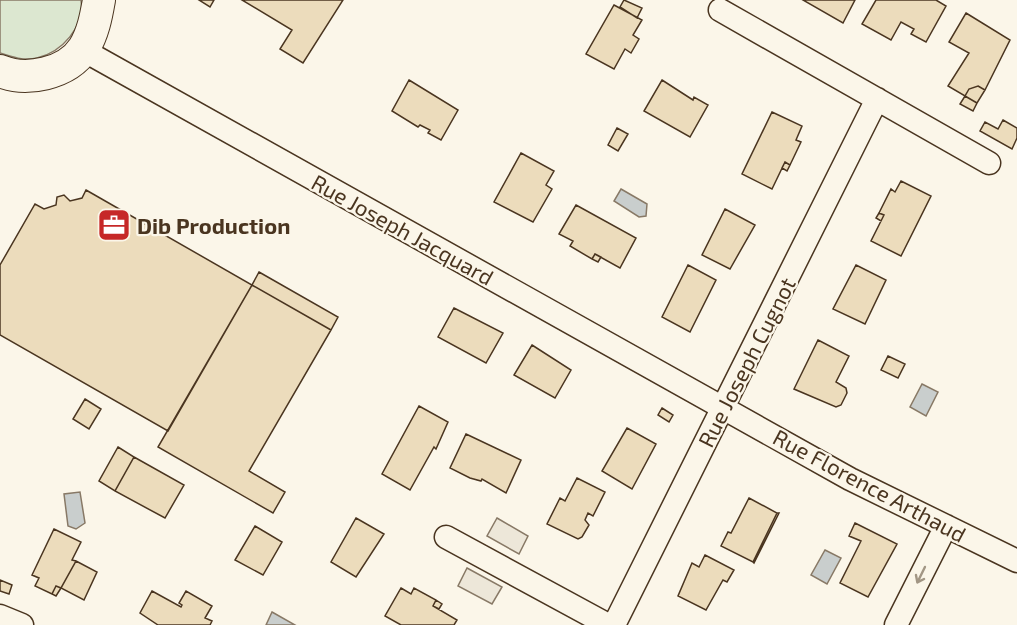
<svg xmlns="http://www.w3.org/2000/svg" width="1017" height="625" font-family="'Exo 2',sans-serif">
	<style>
		.green { fill: #dce7d0; stroke: #887966; stroke-width: 1.5 }
		.parking { fill: #ede7d9; stroke: #887966; stroke-width: 1.5 }
		.water { fill: #c9cecd; stroke: #887966; stroke-width: 1.5 }
		.building { fill: #ecdcbc; stroke: #4a3520; stroke-width: 1.5 }
		.lines { fill: none; stroke-linecap: round; stroke-linejoin: round }
		.street-casing { stroke: #4a3520; stroke-width: 25 }
		.secondary-casing { stroke: #4a3520; stroke-width: 34 }
		.street { stroke: #fbf6e9; stroke-width: 22 }
		.secondary { stroke: #fbf6e9; stroke-width: 32 }
		.oneway { stroke: #a29684 }
		.labels { text-anchor: middle; dominant-baseline: central; stroke-width: 4.5; stroke-linejoin: round; paint-order: stroke }
		.poi-label { font-size: 22px; font-weight: bold; fill: #4a3520; stroke: #fbf6e9; text-anchor: start }
		.street-label { font-size: 22px; fill: #4a3520; stroke: #fbf6e9 }
	</style>
	<rect width="100%" height="100%" fill="#fbf6e9"/>
	<!-- green -->
	<path class="green" d="M0,0h81c4,27 -19,52 -44,58 -13,3 -25,-1 -37,-5z"/>
	<!-- parking -->
	<path class="parking" d="M497,518l31,18 -9,18 -32,-18z
		M467,568l35,19 -10,17 -34,-18z"/>
	<!-- water -->
	<path class="water" d="M621,189l26,15 -1,12 -7,1 -25,-16z
		M922,384l16,8 -12,24 -16,-9z
		M80,492l5,31 -9,6 -8,-3 -4,-32z
		M825,550l16,8 -14,26 -16,-9z
		M272,612l23,13h-29z"/>
	<!-- building -->
	<path class="building" d="M199,0h15l-4,7z
		M242,0h101l-40,63 -23,-14 12,-19z
		M624,0l18,8 -5,10 -17,-11z
		M803,0h52l-12,23z
		M876,0h60l10,6 -20,36 -15,-8 3,-5 -13,-7 -10,18 -29,-16z
		M614,5l28,15 -9,15 6,4 -8,14 -6,-4 -11,20 -28,-15z
		M966,13l44,27 -25,50 -7,-4 -9,3 -4,7 -17,-10 21,-33 -20,-11z
		M409,80l49,30 -17,30 -13,-7 2,-3 -10,-5 -2,2 -26,-16z
		M662,80l31,20 1,-3 14,8 -18,32 -46,-26z
		M978,86l7,4 -8,13 -12,-7 4,-7z
		M965,96l12,7 -4,8 -13,-7z
		M772,112l30,14 -6,14 5,2 -11,23 -5,-3 -13,27 -30,-15z
		M1003,120l14,8v10l-5,11 -32,-18 5,-9 13,7z
		M617,128l11,6 -10,17 -10,-6z
		M521,153l33,18 -8,14 6,4 -19,33 -39,-20z
		M785,162l5,3 -3,6 -5,-3z
		M901,181l30,15 -30,60 -30,-15 13,-26 -5,-2 12,-24 4,3z
		M86,190l166,95 -84,146 -168,-96v-70l35,-61 9,5 12,-4 1,-8 7,-2 6,6 12,-3z
		M576,205l60,33 -16,30 -25,-14 -3,5 -22,-13 3,-5 -14,-7z
		M725,209l30,16 -25,44 -28,-14z
		M879,213l5,2 -3,6 -5,-3z
		M595,254l6,3 -3,5 -6,-3z
		M688,265l28,15 -26,52 -28,-15z
		M856,265l30,15 -21,44 -32,-15z
		M259,272l79,45 -7,13 -79,-45z
		M252,285l79,45 -82,141 36,21 -12,21 -115,-66z
		M454,308l49,25 -17,30 -48,-26z
		M818,340l31,16 -13,26 10,6 1,5 -6,12 -5,2 -42,-18z
		M532,345l39,25 -16,28 -41,-23z
		M888,356l17,8 -7,14 -17,-8z
		M85,399l16,10 -12,20 -16,-10z
		M419,406l29,16 -12,27 -2,-2 -24,43 -28,-16z
		M662,408l11,7 -4,7 -11,-7z
		M627,428l29,16 -24,45 -30,-18z
		M466,434l55,26 -15,33 -24,-14 -1,2 -11,-3 -20,-10z
		M118,447l16,10 -19,34 -16,-10z
		M134,457l50,28 -19,33 -50,-27z
		M577,478l28,14 -12,24 -5,-3 -3,7 4,5 -7,12 -4,2 -31,-15 13,-26 5,3z
		M749,498l28,15 -24,49 -32,-16 7,-14 3,1z
		M777,513h2l-25,50 -1,-1z
		M356,518l28,16 -28,43 -25,-15z
		M855,523l42,21 -29,53 -28,-14 21,-42 -12,-5z
		M255,526l27,16 -19,33 -28,-15z
		M54,529l27,13 -9,18 4,1 -15,27 -5,-2 -4,8 -17,-8 4,-8 -7,-3z
		M705,555l29,15 -7,12 -4,-2 -17,30 -28,-14 14,-33 7,4z
		M76,561l21,11 -13,28 -23,-12z
		M0,580l12,5 -3,9 -9,-3z
		M56,586l5,2 -5,8 -4,-2z
		M401,588l10,6 3,-6 22,12 -3,6 24,14 -3,5h-53l-16,-9z
		M152,591l29,16 1,-2 -3,-2 7,-12 26,15 -7,12 7,3 -2,4h-52l-18,-12z
		M436,600l6,4 -3,5 -6,-3z"/>
	<g class="lines">
		<!-- street casing -->
		<g class="street-casing">
			<path id="street" d="M720,10l269,153
				M83,50l767,429 167,82
				M446,537l162,88
				M0,616l22,9
				M614,625l263,-526
				M896,625l50,-99"/>
		</g>
		<!-- secondary casing -->
		<g class="secondary-casing">
			<path id="secondary" d="M0,71c26,11 67,3 84,-23 9,-15 12,-31 15,-48"/>
		</g>
		<!-- street -->
		<use href="#street" class="street"/>
		<!-- secondary -->
		<use href="#secondary" class="secondary"/>
	</g>
	<!-- one-way arrows -->
	<defs><path id="oneway-shaft" d="M-6 0H5M1.5-3L5.5 0L1.5 3" fill="none" stroke-width="1.6" stroke-linecap="round" stroke-linejoin="round" transform="scale(1.5)"/></defs>
	<use class="oneway" href="#oneway-shaft" transform="translate(921 575) rotate(116)"/>
	<!-- icons -->
	<defs>
		<g id="office-square" transform="scale(1.725)"><rect x="-9" y="-9" width="18" height="18" rx="4" fill="#c62828" stroke="#fbf6e9"/><path d="M-6-3h4V-5.5h4V-3h4V5H-6ZM-1-4.5V-3h2v-1.5ZM-6 0V1H6V0Z" fill="#fff"/></g>
	</defs>
	<g fill-rule="evenodd">
		<use href="#office-square" x="114" y="225"/>
	</g>
	<g class="labels">
		<!-- poi labels -->
		<g class="poi-label">
			<text x="137" y="225">Dib Production</text>
		</g>
		<!-- street labels -->
		<g class="street-label">
			<text transform="translate(403 229) rotate(29)">Rue Joseph Jacquard</text>
			<text transform="translate(746 362) rotate(-63)">Rue Joseph Cugnot</text>
			<text transform="translate(870 485) rotate(28)">Rue Florence Arthaud</text>
		</g>
	</g>
</svg>
